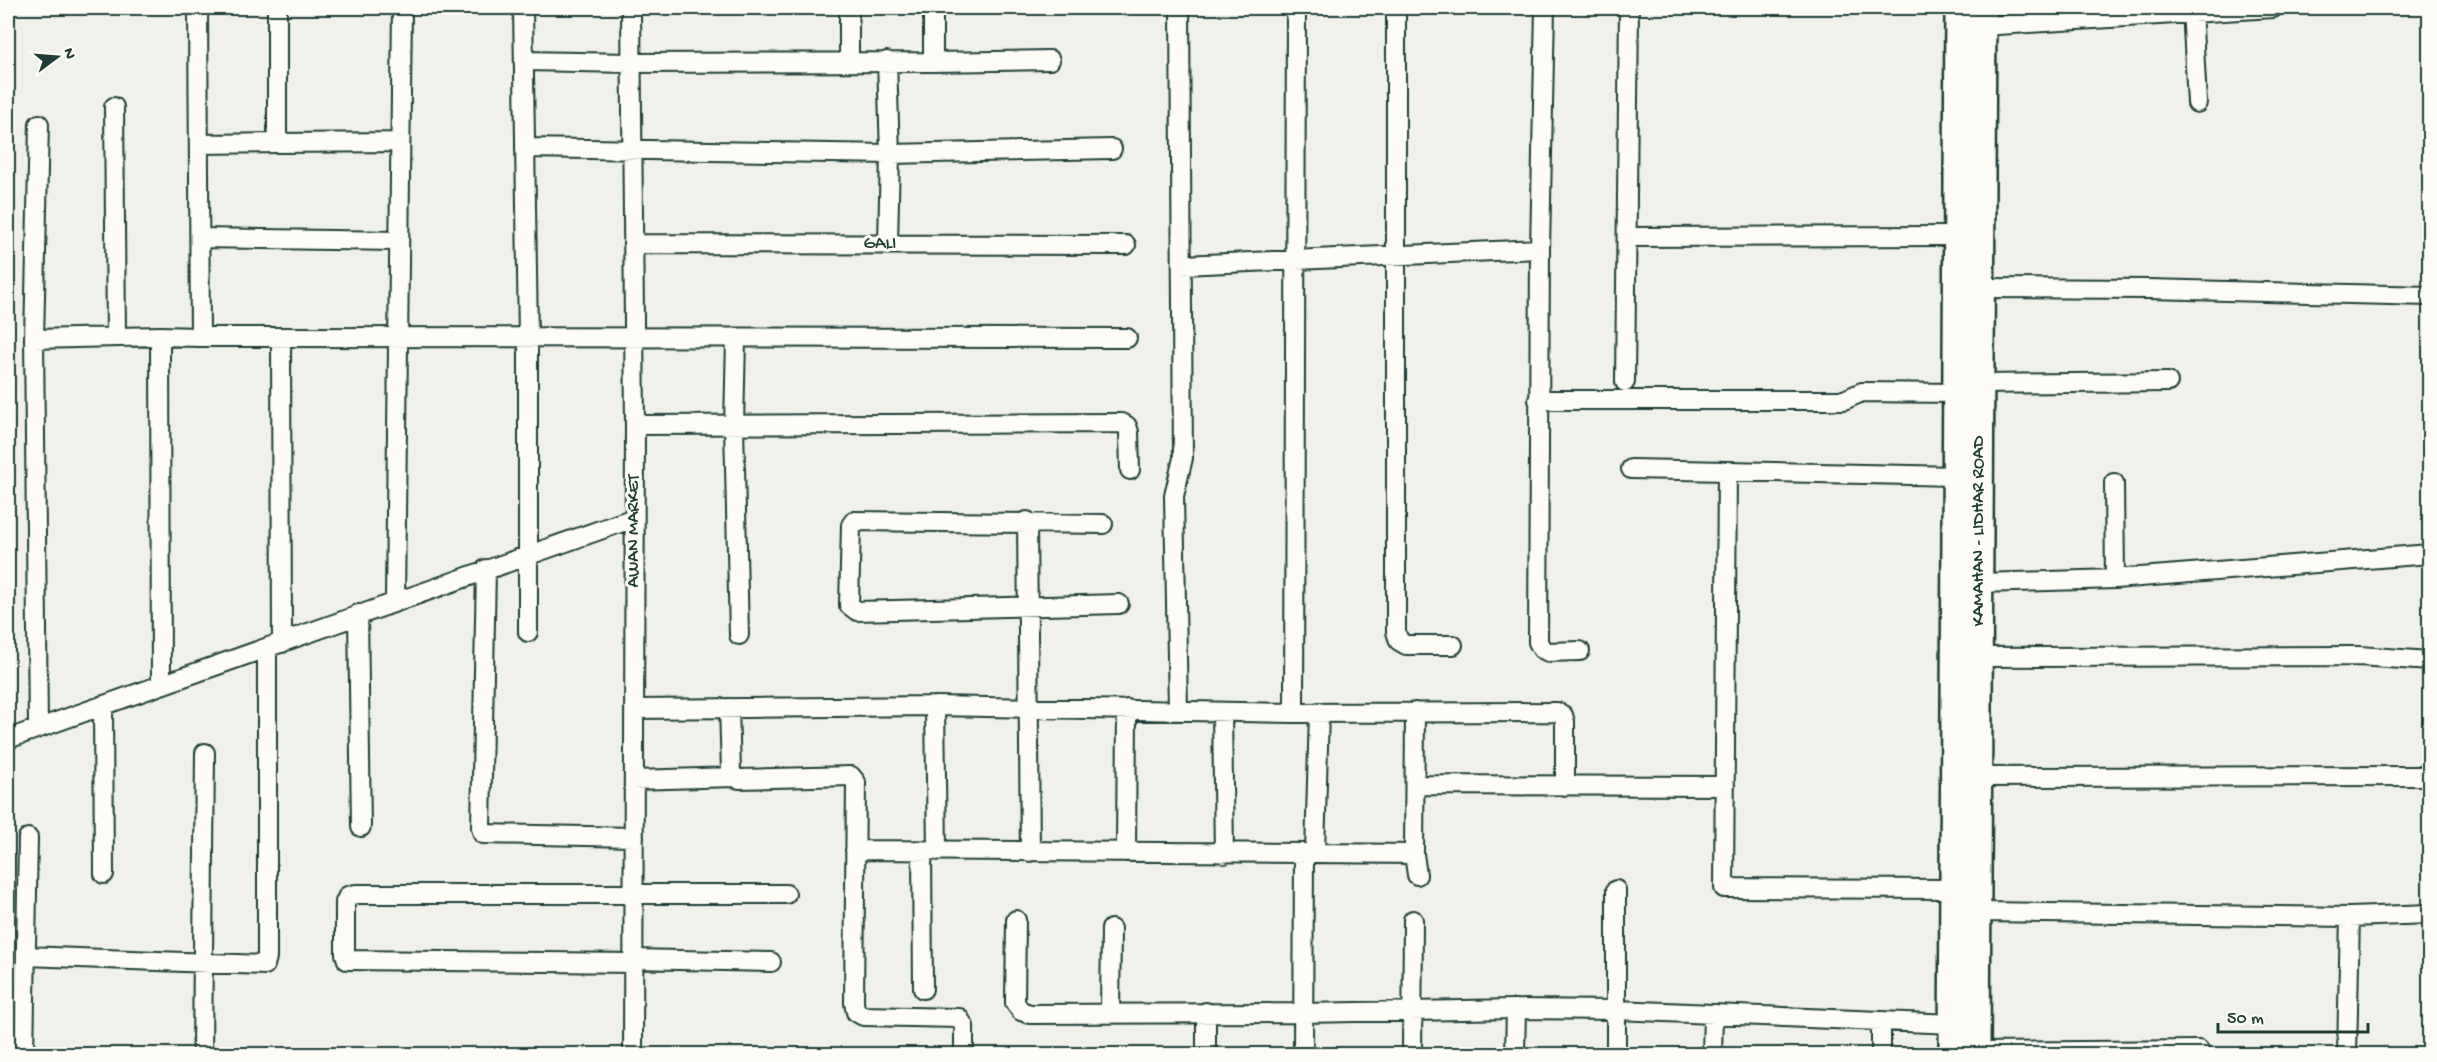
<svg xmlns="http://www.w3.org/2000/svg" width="2437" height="1062" font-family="'Gochi Hand',sans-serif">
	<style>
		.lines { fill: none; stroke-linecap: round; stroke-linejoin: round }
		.minor-casing { stroke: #1f3d34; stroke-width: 22 }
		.secondary-casing { stroke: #1f3d34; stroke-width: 32 }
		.minor { stroke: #fdfcf7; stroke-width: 18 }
		.secondary { stroke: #fdfcf7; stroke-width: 27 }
		.labels { text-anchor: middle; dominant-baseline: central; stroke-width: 6; stroke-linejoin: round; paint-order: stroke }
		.street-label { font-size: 18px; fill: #1f3d34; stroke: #fdfcf7 }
	</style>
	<rect width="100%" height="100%" fill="#f0f1eb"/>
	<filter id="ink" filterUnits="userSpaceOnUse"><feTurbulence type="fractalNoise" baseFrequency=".0167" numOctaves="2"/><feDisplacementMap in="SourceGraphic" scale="12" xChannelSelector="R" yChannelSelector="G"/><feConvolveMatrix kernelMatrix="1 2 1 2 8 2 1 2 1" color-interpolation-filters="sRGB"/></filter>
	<g filter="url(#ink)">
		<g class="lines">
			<!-- minor casing -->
			<g class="minor-casing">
				<path id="minor" d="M523,8l5,329v295
					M631,8l4,417 -2,629
					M849,8v53
					M1396,8v624l3,9 7,4h47
					M1545,8l-5,241 -2,393 4,7 6,3 32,-1
					M2192,8l5,95
					M1982,26l291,-18
					M524,61l107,2 302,-1v-54
					M887,61l3,93 -2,90
					M933,62l117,-2
					M114,107l2,230
					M277,143l123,-1
					M199,144l78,-1v-135
					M525,148l365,6 222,-5
					M1627,237l331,-1
					M200,238l199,3
					M633,244l493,1
					M1182,265l358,-16
					M1979,288l170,1 281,7
					M200,337l927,1
					M281,337l1,306
					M34,339l126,-3
					M736,339l-2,87 5,209
					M1625,382l4,-374
					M1980,384l188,-2
					M1538,400h306l18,-8 95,1
					M635,425l487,-2 5,3 2,6 1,38
					M1631,469l326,7
					M1727,471l-3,417 230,1
					M2114,483l1,96
					M1027,521l3,331
					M1103,524l-249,-3 -3,4 -2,80 8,6 262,-7
					M486,569l-5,259 2,6 151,3
					M1979,583l136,-4 315,-25
					M395,601l7,-593
					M358,614l3,213
					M1978,657l381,-1 71,5
					M161,685l-1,-349 40,1 -2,-329
					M103,705l1,169
					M935,706l2,145
					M729,708l2,63 3,6 5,2 112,-3 5,6 -2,221 2,9 7,4 96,2 5,8v28
					M634,709l301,-3 359,7 263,-1 6,3 2,7v64
					M1178,710l-4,-214 9,-38 -3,-450
					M1222,712l2,142
					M1294,713l2,-705
					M38,727l-4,-388 5,-215
					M8,739l626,-221
					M1978,777l452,-1
					M634,780l100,-3
					M1415,785l310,1
					M855,850l460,3 4,-141
					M922,851l1,138
					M1126,852l1,-143
					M1315,853l99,1 1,-142
					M1414,854l3,21
					M1977,912l373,5 80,-3
					M1016,920l-1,83 6,8 9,3 273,-1 213,-4 100,1 338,14
					M26,956l239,9 2,-8v-308
					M633,959l138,3
					M633,963l-286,-3 -2,-6v-52l3,-6 8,-2h430
					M1206,1012v42
					M1110,1013l1,-84
					M1976,1052l223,-2
					M24,1054l4,-216
					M202,1054l3,-301
					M1303,1054l1,-200
					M1412,1054l1,-134
					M1515,1054l1,-45
					M1616,1054v-164
					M1712,1054l1,-40
					M1881,1054v-33
					M2347,1054l3,-137"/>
			</g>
			<!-- secondary casing -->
			<g class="secondary-casing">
				<path id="secondary" d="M1953,1054l6,-1046
					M1976,1054l6,-1046"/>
			</g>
			<!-- minor -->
			<use href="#minor" class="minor"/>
			<!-- secondary -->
			<use href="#secondary" class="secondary"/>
		</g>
	</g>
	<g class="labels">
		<!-- street labels -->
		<g class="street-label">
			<text x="880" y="244">GALI</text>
			<text transform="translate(634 531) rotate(-90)">AWAN MARKET</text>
			<text transform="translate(1979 531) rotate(-90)">KAMAHAN - LIDHAR ROAD</text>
		</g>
	</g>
	<!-- margin -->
	<rect width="2437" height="1062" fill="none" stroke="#fdfcf7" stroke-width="30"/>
	<rect x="15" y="15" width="2407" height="1032" fill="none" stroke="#1f3d34" stroke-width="2" filter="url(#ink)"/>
	<!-- north arrow -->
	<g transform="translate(57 57) rotate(74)" stroke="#fdfcf7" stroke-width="4.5" paint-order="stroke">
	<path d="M0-4.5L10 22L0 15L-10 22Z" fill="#1f3d34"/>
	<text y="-9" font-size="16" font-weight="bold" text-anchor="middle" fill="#1f3d34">N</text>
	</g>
	<!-- scale -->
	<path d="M2218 1023v9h150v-9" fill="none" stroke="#1f3d34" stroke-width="3"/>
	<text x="2227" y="1023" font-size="18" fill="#1f3d34" stroke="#fdfcf7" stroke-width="4.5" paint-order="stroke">50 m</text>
</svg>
